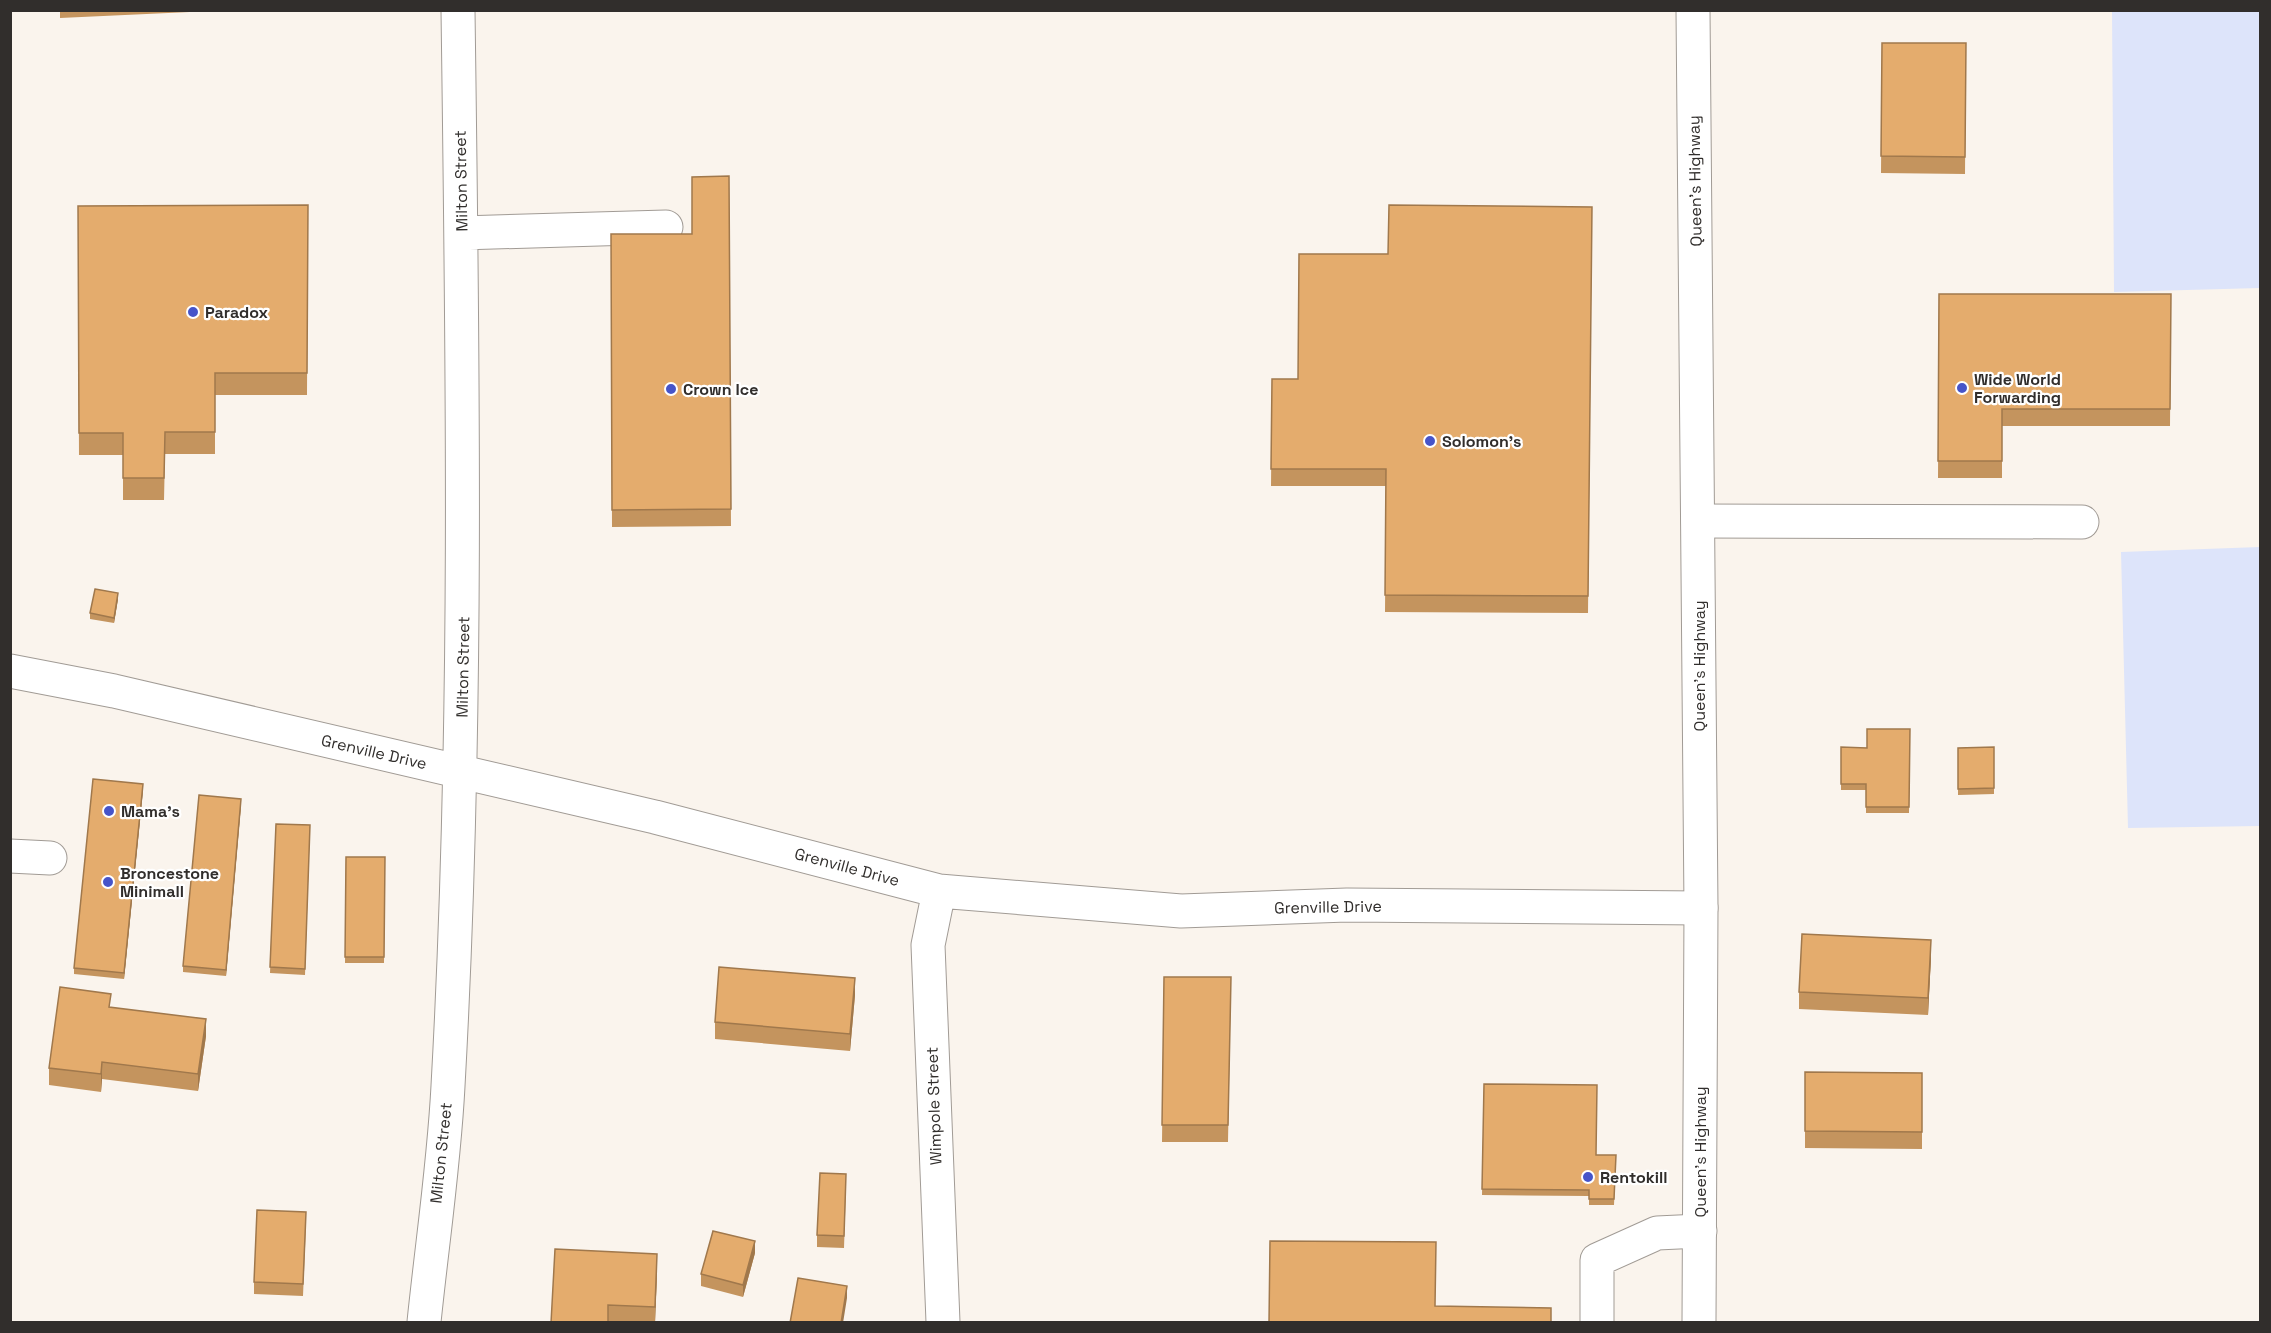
<svg xmlns="http://www.w3.org/2000/svg" width="2271" height="1333" font-family="'Space Grotesk',sans-serif">
	<style>
		.green { fill: #dde4fa }
		.lines { fill: none; stroke-linecap: round; stroke-linejoin: round }
		.minor-casing { stroke: #a19b95; stroke-width: 35 }
		.major-casing { stroke: #a19b95; stroke-width: 35 }
		.minor { stroke: #fff; stroke-width: 33 }
		.major { stroke: #fff; stroke-width: 33 }
		.wall { fill: #c4945e }
		.shaded-wall { fill: #a0784c }
		.building { fill: #e4ac6d; stroke: #a0784c; stroke-width: 1.5 }
		.poi-dot { fill: #4654c9; stroke: #fff; stroke-width: 2 }
		.labels { text-anchor: middle; dominant-baseline: central; stroke-width: 4.5; stroke-linejoin: round; paint-order: stroke }
		.street-label { font-size: 16px; fill: #312e2c; stroke: #fff }
		.poi-label { font-size: 16px; font-weight: bold; fill: #312e2c; stroke: #fff; text-anchor: start }
	</style>
	<rect width="100%" height="100%" fill="#faf4ed"/>
	<!-- green -->
	<path class="green" d="M2112,11h148v277l-146,4z
		M2260,547v279l-132,2 -7,-276z"/>
	<g class="lines">
		<!-- minor casing -->
		<g class="minor-casing">
			<path id="minor" d="M461,233l205,-6
				M1698,521l384,1
				M10,671l104,20 541,126 284,74 242,20 166,-6 354,3
				M10,856l40,2
				M939,891l-11,54 15,377
				M424,1322c8,-78 20,-157 24,-236 20,-359 15,-717 10,-1076
				M1597,1322v-62l60,-27 43,-2"/>
		</g>
		<!-- major casing -->
		<g class="major-casing">
			<path id="major" d="M1693,10l8,898 -2,414"/>
		</g>
		<!-- minor -->
		<use href="#minor" class="minor"/>
		<!-- major -->
		<use href="#major" class="major"/>
	</g>
	<!-- wall -->
	<path class="wall" d="M60,10h173l-173,8z
		M1882,43h84l-1,131 -84,-1z
		M729,176l2,350 -119,1 -1,-293h81z
		M308,205l-1,190h-92v59h-50l-1,46h-41v-45h-44l-1,-249z
		M1592,207l-4,406 -203,-1 1,-126h-115l1,-107h26z
		M1939,294h232l-1,132h-168v52h-64z
		M118,599l-4,24 -24,-4v-6z
		M1910,729l-1,84h-43v-23h-25v-43l26,1z
		M1994,747v47l-36,1v-47z
		M143,790l-19,189 -50,-5v-6z
		M241,805l-15,171 -43,-4v-6z
		M276,824l34,1 -5,150 -35,-2z
		M346,857h39l-1,106h-39z
		M1931,957l-3,58 -129,-6v-17z
		M1164,977h67l-3,165h-66z
		M855,995l-5,56 -135,-12v-17z
		M111,1007l95,29 -8,55 -96,-12 -1,13 -52,-7v-17z
		M1805,1072l117,1v76l-117,-1z
		M1484,1084l112,71h20l-2,50h-25v-9l-107,-1z
		M846,1186l-2,62 -27,-1v-12z
		M306,1224l-3,72 -49,-2v-12z
		M755,1253l-12,44 -42,-11v-12z
		M657,1271l-2,52h-104z"/>
	<!-- shaded-wall -->
	<path class="shaded-wall" d="M118,593v6l-4,24v-5z
		M143,784v6l-19,189v-6z
		M241,799v6l-15,171v-6z
		M1931,940v17l-3,58v-17z
		M855,978v17l-5,56v-17z
		M206,1019v17l-8,55v-17z
		M102,1062v17l-1,13v-18z
		M755,1241v12l-12,44v-12z
		M657,1254v17l-2,52v-16z
		M847,1286v12l-4,25h-2z"/>
	<!-- building -->
	<path class="building" d="M1882,43h84l-1,114 -84,-1z
		M729,176l2,333 -119,1 -1,-276h81v-57z
		M308,205l-1,168h-92v59h-50l-1,46h-41v-45h-44l-1,-227z
		M1389,205l203,2 -4,389 -203,-1 1,-126h-115l1,-90h26l1,-125h89z
		M1939,294h232l-1,115h-168v52h-64z
		M95,589l23,4 -4,25 -24,-5z
		M1867,729h43l-1,78h-43v-23h-25v-37l26,1z
		M1994,747v41l-36,1v-41z
		M93,779l50,5 -19,189 -50,-5z
		M199,795l42,4 -15,171 -43,-4z
		M276,824l34,1 -5,144 -35,-2z
		M346,857h39l-1,100h-39z
		M1802,934l129,6 -3,58 -129,-6z
		M719,967l136,11 -5,56 -135,-12z
		M1164,977h67l-3,148h-66z
		M60,987l51,7 -2,13 97,12 -8,55 -96,-12 -1,12 -52,-6z
		M1805,1072l117,1v59l-117,-1z
		M1484,1084l113,1 -1,70h20l-2,44h-25v-9l-107,-1z
		M820,1173l26,1 -2,62 -27,-1z
		M257,1210l49,2 -3,72 -49,-2z
		M713,1231l42,10 -12,44 -42,-11z
		M1270,1241l166,1 -1,64 116,2v15h-282z
		M555,1249l102,5 -2,53 -47,-2v18h-57z
		M798,1278l49,8 -6,37h-51z"/>
	<!-- markers -->
	<g class="poi-dot">
		<circle cx="193" cy="312" r="6"/>
		<circle cx="1962" cy="388" r="6"/>
		<circle cx="671" cy="389" r="6"/>
		<circle cx="1430" cy="441" r="6"/>
		<circle cx="109" cy="811" r="6"/>
		<circle cx="108" cy="882" r="6"/>
		<circle cx="1588" cy="1177" r="6"/>
	</g>
	<g class="labels">
		<!-- street labels -->
		<g class="street-label">
			<text transform="translate(461 181) rotate(-91)">Milton Street</text>
			<text transform="translate(1695 181) rotate(-91)">Queen's Highway</text>
			<text transform="translate(1699 666) rotate(-90)">Queen's Highway</text>
			<text transform="translate(463 667) rotate(-89)">Milton Street</text>
			<text transform="translate(374 752) rotate(13)">Grenville Drive</text>
			<text transform="translate(847 867) rotate(15)">Grenville Drive</text>
			<text transform="translate(1328 907) rotate(-1)">Grenville Drive</text>
			<text transform="translate(934 1106) rotate(-92)">Wimpole Street</text>
			<text transform="translate(1700 1152) rotate(-90)">Queen's Highway</text>
			<text transform="translate(441 1153) rotate(-84)">Milton Street</text>
		</g>
		<!-- poi labels -->
		<g class="poi-label">
			<text x="205" y="312">Paradox</text>
			<text x="1974" y="379">Wide World<tspan x="1974" dy="18">Forwarding</tspan></text>
			<text x="683" y="389">Crown Ice</text>
			<text x="1442" y="441">Solomon's</text>
			<text x="121" y="811">Mama's</text>
			<text x="120" y="873">Broncestone<tspan x="120" dy="18">Minimall</tspan></text>
			<text x="1600" y="1177">Rentokill</text>
		</g>
	</g>
	<!-- border -->
	<rect width="2271" height="1333" fill="none" stroke="#312e2c" stroke-width="24"/>
</svg>
